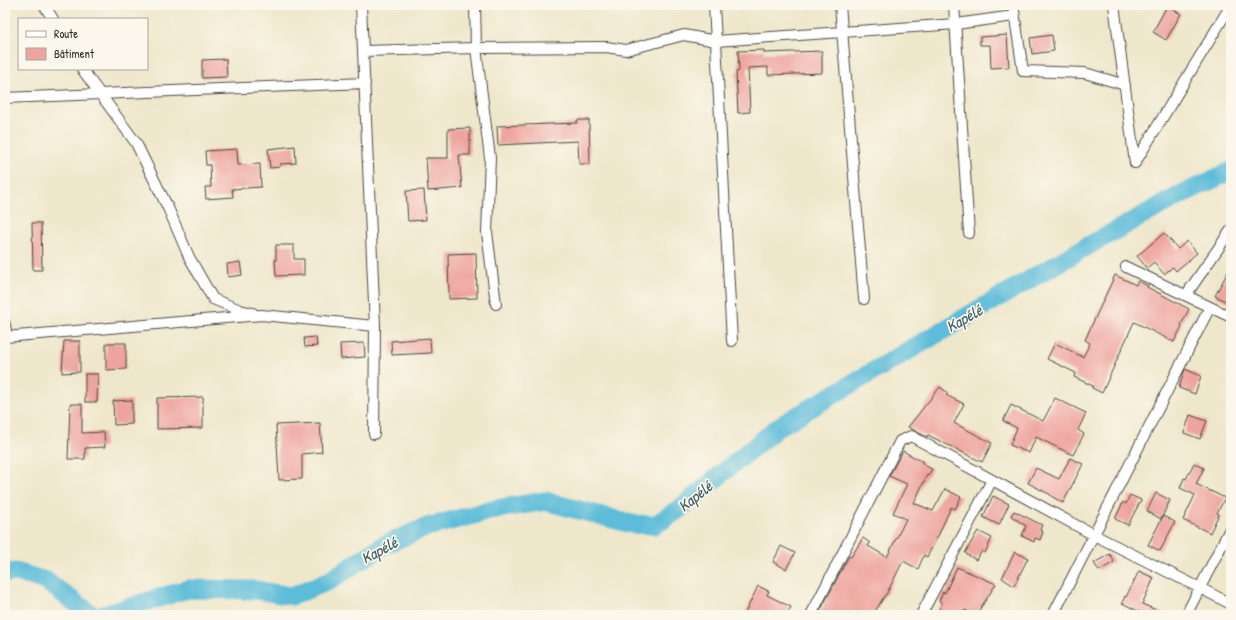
<svg xmlns="http://www.w3.org/2000/svg" width="1236" height="620" font-family="'Patrick Hand',sans-serif">
	<style>
		.lines { fill: none; stroke-linecap: round; stroke-linejoin: round }
		.river { stroke: #5bbcd9; stroke-width: 19 }
		.building { fill: #eea49e }
		.minor-casing { stroke: #484743; stroke-width: 12 }
		.minor { stroke: #fff; stroke-width: 10 }
		.labels { text-anchor: middle; dominant-baseline: central; stroke-width: 3.5; stroke-linejoin: round; paint-order: stroke }
		.water-label { font-size: 16px; font-style: italic; fill: #3c5e68; stroke: #fbf7ec }
	</style>
	<rect width="100%" height="100%" fill="#fbf7ec"/>
	<filter id="ink" filterUnits="userSpaceOnUse"><feTurbulence type="fractalNoise" baseFrequency=".025" numOctaves="2"/><feDisplacementMap in="SourceGraphic" scale="8" xChannelSelector="R" yChannelSelector="G"/><feConvolveMatrix kernelMatrix="1 2 1 2 8 2 1 2 1" color-interpolation-filters="sRGB"/></filter>
	<filter id="wash" filterUnits="userSpaceOnUse"><feTurbulence type="fractalNoise" baseFrequency=".012" numOctaves="4" result="noise"/><feDisplacementMap in="SourceGraphic" scale="16" xChannelSelector="R" yChannelSelector="G"/><feGaussianBlur stdDeviation="0.9" result="paint"/><feColorMatrix in="noise" values="0 0 0 0 0 0 0 0 0 0 0 0 0 0 0 0 0 1.4 0 .05"/><feComposite in="paint" operator="in"/></filter>
	<g filter="url(#wash)">
		<rect width="100%" height="100%" fill="#efe7cb"/>
		<g class="lines">
			<!-- river -->
			<path class="river" d="M5,573l11,-1 30,9 46,34
				M103,615l85,-26 68,1 36,6 37,-15 55,-36 43,-18 69,-18 49,-8 87,23 23,1 23,-15 100,-83 304,-178 100,-55 49,-23"/>
		</g>
		<g id="blocks">
			<!-- building -->
			<path class="building" d="M1167,6l14,8 -15,26 -13,-8z
				M1007,35l2,32 -18,1 -1,-23h-10v-8z
				M1052,35l2,16 -22,3 -2,-16z
				M764,50v3l58,-2v22l-54,2v-8l-20,1 2,44 -12,1 -2,-41 3,-1 -1,-20z
				M226,59l1,18 -25,1v-18z
				M577,120h12l1,44h-11l-1,-23 -80,4 -1,-19 80,-3z
				M470,128v27h-11l3,33 -34,3 -2,-33h22v-29z
				M295,146l1,17 -16,1v3l-10,1 -2,-19z
				M237,149l1,16 22,-1 1,23 -29,2 1,8 -27,2 -1,-12h6l-1,-22h-4l-1,-14z
				M424,190l2,30 -18,1 -2,-30z
				M32,223h9l1,47h-9z
				M1164,233l14,16 9,-8 10,12 -21,18 -3,-4 -9,7 -10,-12 -7,6 -10,-12z
				M276,245h18v14h10v16l-28,1 -1,-16h1z
				M476,253l1,45 -28,1 -1,-45z
				M240,262l2,13 -14,2 -1,-13z
				M1231,266v38l-16,-8z
				M1115,275l21,10 2,-4 10,5 -1,1 42,22 -8,16 1,1 -8,16 -40,-20 -32,71 -10,-5 1,-2 -19,-9 2,-4 -29,-14 8,-16 28,14 7,-14 -5,-3z
				M316,337l1,9 -12,1 -1,-9z
				M430,338l1,15 -39,2 -1,-14z
				M64,341h16v31l-18,1z
				M106,343h20v26l-20,1z
				M364,343l1,14 -24,2 -1,-15z
				M1185,369l16,7 -6,18 -16,-6z
				M85,374h13l-1,28h-12z
				M940,387l8,6 -2,2 18,9 -10,19 38,20 -10,19 -54,-27 -1,2 -19,-10z
				M203,397v31l-46,1v-31z
				M1055,398l31,15 -8,17 6,4 -11,21 -37,-18 -7,16 -19,-8 7,-17 -14,-7 8,-16 32,16z
				M132,400v24l-18,1 -1,-24z
				M70,404h12v29l22,-1 1,15 -20,1v11h-17z
				M1190,415l17,6 -7,18 -16,-6z
				M320,423l2,29 -20,2v25l-23,1 -3,-55z
				M903,451l20,11 -1,2 10,5 -4,7 -1,-1 -13,28 19,8 12,-22 16,8 -6,12 -4,-2 -13,29 -11,21 -3,-2 -6,14 -15,-8 -17,34h-1l-12,20h-55l31,-59 2,1 12,-19 7,5 -2,3 19,11 19,-38 -13,-6 14,-29 -18,-8z
				M1070,458l13,6 -20,39 -12,-7v-1l-23,-12 8,-15 23,11z
				M1194,463l10,5 -8,16 29,14 -8,15 2,1 -9,19 -27,-13 12,-25 -15,-7 4,-10 2,1z
				M1156,493l14,7 -9,19 -14,-8z
				M1130,495l11,5 -13,25 -13,-6 8,-17 3,2z
				M993,496l16,8 -10,21 -16,-8z
				M1014,511l28,14 -2,5 3,2 -3,8 -5,-2 -1,4 -12,-6 4,-10 -15,-10z
				M1163,516l12,6 -15,29 -12,-6z
				M978,531l14,7 -7,15 -3,-2 -6,9 -11,-7z
				M781,546l14,7 -9,16 -13,-7z
				M1015,552l13,6 -14,28 -12,-8z
				M1110,554l4,8 -15,9 -5,-8z
				M957,567l39,17 -20,31h-2l-9,-5 -3,5h-26l6,-12 -3,-2 4,-9 2,1z
				M1139,571l15,7 -12,26 26,11h-22l-24,-12 3,-7 1,1z
				M758,586l11,5 -2,4 24,12 -4,8h-43z"/>
		</g>
	</g>
	<g filter="url(#ink)">
		<use href="#blocks" fill-opacity="0" stroke="#484743" stroke-width="1"/>
		<g class="lines">
			<!-- minor casing -->
			<g class="minor-casing">
				<path id="minor" d="M44,5l9,14
					M361,5l14,321 -1,108
					M475,5l1,43 14,110 -3,74 9,72
					M714,5l18,336
					M840,5l24,294
					M954,5l15,228
					M1013,5l10,66 62,2 40,12
					M1114,5l21,158
					M363,51l113,-3 130,-1 20,3 58,-15 32,6 240,-17 58,-8
					M82,69l54,74 33,67 20,47 24,42 27,11 13,3
					M5,98l360,-15
					M1135,163l96,-158
					M1126,267l105,50
					M1186,295l45,-65
					M5,325l2,12
					M5,337l257,-22 113,11
					M811,615l89,-174 11,-5 183,99 106,53 31,16
					M921,615l71,-135
					M1053,615l157,-308
					M1186,615l45,-88"/>
			</g>
			<!-- minor -->
			<use href="#minor" class="minor"/>
		</g>
	</g>
	<g class="labels">
		<!-- water labels -->
		<g class="water-label">
			<text transform="translate(964 318) rotate(-30)">Kapélé</text>
			<text transform="translate(695 496) rotate(-39)">Kapélé</text>
			<text transform="translate(379 550) rotate(-29)">Kapélé</text>
		</g>
	</g>
	<!-- margin -->
	<rect width="1236" height="620" fill="none" stroke="#fbf7ec" stroke-width="20"/>
	<!-- legend -->
	<rect x="18" y="18" width="130" height="52" fill="#fbf7ec" stroke="#a8a59f"/>
	<rect x="26" y="31" width="20" height="6" fill="#ffffff" stroke="#a8a59f"/>
	<text x="54" y="38" font-size="12" fill="#2b2b2b">Route</text>
	<rect x="26" y="48" width="20" height="12" fill="#eea49e" stroke="#a8a59f"/>
	<text x="54" y="58" font-size="12" fill="#2b2b2b">Bâtiment</text>
</svg>
